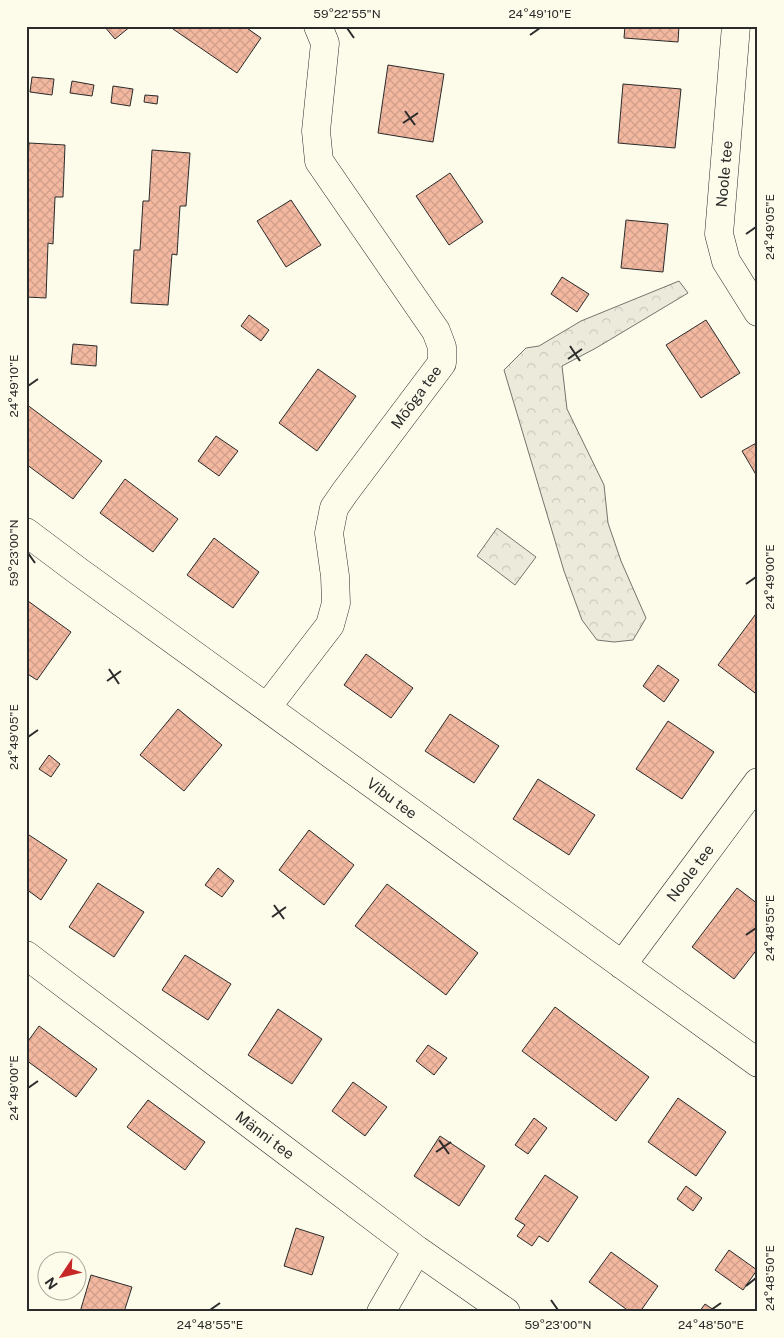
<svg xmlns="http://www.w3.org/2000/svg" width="784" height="1338" font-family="'Public Sans',sans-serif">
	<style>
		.forest { fill: url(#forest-crowns); stroke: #74746e }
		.building { fill: url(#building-cross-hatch); stroke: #2b2b2b }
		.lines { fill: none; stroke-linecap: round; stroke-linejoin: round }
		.minor-casing { stroke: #2b2b2b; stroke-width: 29 }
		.minor { stroke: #fdfbea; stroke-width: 28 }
		.ticks { fill: none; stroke: #2b2b2b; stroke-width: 2 }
		.labels { text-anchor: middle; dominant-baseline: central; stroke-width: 4; stroke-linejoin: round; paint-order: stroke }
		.street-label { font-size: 15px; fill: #2b2b2b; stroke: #fdfbea }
		.neatline { fill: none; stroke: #2b2b2b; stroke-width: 2 }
		.ticks-label { font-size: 12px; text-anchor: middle; fill: #2b2b2b }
	</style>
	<defs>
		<pattern id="forest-crowns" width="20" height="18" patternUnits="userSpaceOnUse" patternTransform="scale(1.25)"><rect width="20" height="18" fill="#ecebdb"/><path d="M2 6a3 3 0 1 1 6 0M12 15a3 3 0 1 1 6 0" fill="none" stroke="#cbcabc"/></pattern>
		<pattern id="building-cross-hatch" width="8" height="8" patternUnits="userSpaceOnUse" patternTransform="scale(1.25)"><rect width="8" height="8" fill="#f2b8a0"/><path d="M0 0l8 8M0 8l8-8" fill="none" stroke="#d09e8a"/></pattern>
	</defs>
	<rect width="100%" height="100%" fill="#fdfbea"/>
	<!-- forest -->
	<path class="forest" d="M679,281l9,12 -92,55 -34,18 5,43 37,76 4,38 13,38 25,57 -13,22 -19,2 -17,-2 -15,-20 -18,-49 -60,-201 22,-22 13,-2 42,-25z
		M497,528l39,29 -21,28 -38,-29z"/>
	<!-- building -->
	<path class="building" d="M104,26h27l-16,13z
		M175,26h69l17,12 -24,35 -64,-44z
		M625,26h54l-1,16 -54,-4z
		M388,65l56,9 -11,68 -55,-9z
		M32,77l22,2 -2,16 -22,-3z
		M72,81l22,4 -2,11 -22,-3z
		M623,84l58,5 -6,59 -57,-5z
		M113,86l20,3 -3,17 -19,-3z
		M145,95l13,1 -1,8 -13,-2z
		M29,143l36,2 -2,52h-8l-2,47 -5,-1 -2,55 -20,-1v-106z
		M152,150l38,3 -4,53h-6l-3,49 -5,-1 -4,51 -37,-2 3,-53h6l3,-49h6z
		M450,173l33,49 -34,23 -33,-49z
		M291,200l30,45 -35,22 -29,-46z
		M626,220l42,4 -5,48 -42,-4z
		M562,277l27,17 -12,18 -26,-18z
		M249,315l20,15 -8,11 -20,-15z
		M706,320l34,53 -39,25 -35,-53z
		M73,344l24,2 -1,20 -25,-2z
		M318,369l38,27 -39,55 -38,-28z
		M26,404l76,57 -29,38 -47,-35z
		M216,436l22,15 -19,25 -21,-15z
		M758,442v36l-16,-27z
		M125,479l53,40 -25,33 -53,-39z
		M214,538l45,34 -26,36 -46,-33z
		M28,601l43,31 -34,48 -11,-7v-70z
		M758,611v79l-3,3 -37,-28z
		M366,654l47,34 -22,30 -47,-33z
		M658,665l21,15 -15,22 -21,-16z
		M178,709l44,36 -38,46 -44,-36z
		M450,714l49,32 -25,37 -49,-32z
		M668,721l46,31 -32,47 -46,-30z
		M49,755l11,9 -9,13 -12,-8z
		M538,779l57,36 -26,40 -56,-36z
		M309,830l45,35 -30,40 -45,-35z
		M26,833l41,27 -26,40 -15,-11z
		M218,868l16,13 -12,16 -17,-12z
		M98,883l46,29 -30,45 -45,-30z
		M387,884l91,69 -32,42 -91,-69z
		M737,888l21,16v44l-24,31 -42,-32z
		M185,955l46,29 -23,36 -46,-30z
		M555,1007l94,70 -33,44 -94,-70z
		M278,1009l44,30 -30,45 -44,-29z
		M39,1026l58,43 -21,28 -50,-37v-16z
		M428,1045l19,13 -13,17 -18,-14z
		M353,1082l34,25 -22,29 -33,-25z
		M678,1098l48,34 -30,44 -48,-34z
		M148,1100l57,42 -20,28 -58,-43z
		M534,1118l13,10 -19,26 -13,-9z
		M440,1136l45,30 -26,40 -45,-30z
		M545,1175l33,22 -30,45 -9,-6 -7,10 -15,-10 8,-11 -10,-6z
		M686,1186l16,12 -9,13 -16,-12z
		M296,1228l28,9 -12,38 -28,-9z
		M729,1250l28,20 -14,20 -28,-20z
		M611,1252l47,34 -18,26h-10l-41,-30z
		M91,1275l41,12 -8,25h-44z
		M705,1304l12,8h-18z"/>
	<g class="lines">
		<!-- minor casing -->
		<g class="minor-casing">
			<path id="minor" d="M736,26l-17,208 7,27 32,51
				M26,532l52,39 680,492
				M267,707l63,-82 6,-22 -1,-27 -6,-43 5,-25 11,-16 97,-129v-16l-6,-16 -117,-170 -3,-30 9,-88 -7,-17
				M26,955l391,295 89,62
				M622,965l136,-183
				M381,1312l36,-62"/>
		</g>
		<!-- minor -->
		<use href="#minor" class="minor"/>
	</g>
	<!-- ticks -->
	<path class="ticks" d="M347,28l7,10M530,35l10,-7M405,111l10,14M403,123l15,-10M746,234l10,-7M570,346l10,15M568,359l14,-10M28,386l10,-7M28,553l7,10M746,584l10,-7M109,669l10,15M107,681l14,-10M28,737l10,-7M274,905l10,14M272,917l14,-10M746,935l10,-7M28,1088l10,-7M439,1140l10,14M436,1152l15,-10M746,1286l10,-8M551,1300l7,10M210,1310l10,-7M711,1310l10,-7"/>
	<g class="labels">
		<!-- street labels -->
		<g class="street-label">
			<text transform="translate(724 174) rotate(-85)">Noole tee</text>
			<text transform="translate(416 397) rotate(-54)">Mõõga tee</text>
			<text transform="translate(392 798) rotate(36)">Vibu tee</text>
			<text transform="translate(690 873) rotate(-53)">Noole tee</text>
			<text transform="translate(265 1135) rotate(37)">Männi tee</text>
		</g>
	</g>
	<!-- border -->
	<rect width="784" height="1338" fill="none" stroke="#fdfbea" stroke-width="55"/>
	<!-- north arrow -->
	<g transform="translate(62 1276) rotate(235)"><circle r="24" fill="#fdfbea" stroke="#a9a89e"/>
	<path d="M0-4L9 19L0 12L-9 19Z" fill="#c62828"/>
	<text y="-8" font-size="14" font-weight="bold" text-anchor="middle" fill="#2b2b2b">N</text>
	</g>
	<rect x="28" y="28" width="728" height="1282" class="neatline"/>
	<g class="ticks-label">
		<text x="347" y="18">59°22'55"N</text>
		<text x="540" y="18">24°49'10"E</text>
		<text transform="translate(770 227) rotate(-90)" y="4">24°49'05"E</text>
		<text transform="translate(14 386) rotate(-90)" y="4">24°49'10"E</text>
		<text transform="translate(14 553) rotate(-90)" y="4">59°23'00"N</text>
		<text transform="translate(770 577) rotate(-90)" y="4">24°49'00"E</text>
		<text transform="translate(14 737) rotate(-90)" y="4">24°49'05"E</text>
		<text transform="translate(770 928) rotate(-90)" y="4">24°48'55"E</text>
		<text transform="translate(14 1088) rotate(-90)" y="4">24°49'00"E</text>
		<text transform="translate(770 1278) rotate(-90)" y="4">24°48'50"E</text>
		<text x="210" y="1329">24°48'55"E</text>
		<text x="558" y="1329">59°23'00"N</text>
		<text x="711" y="1329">24°48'50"E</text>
	</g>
</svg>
